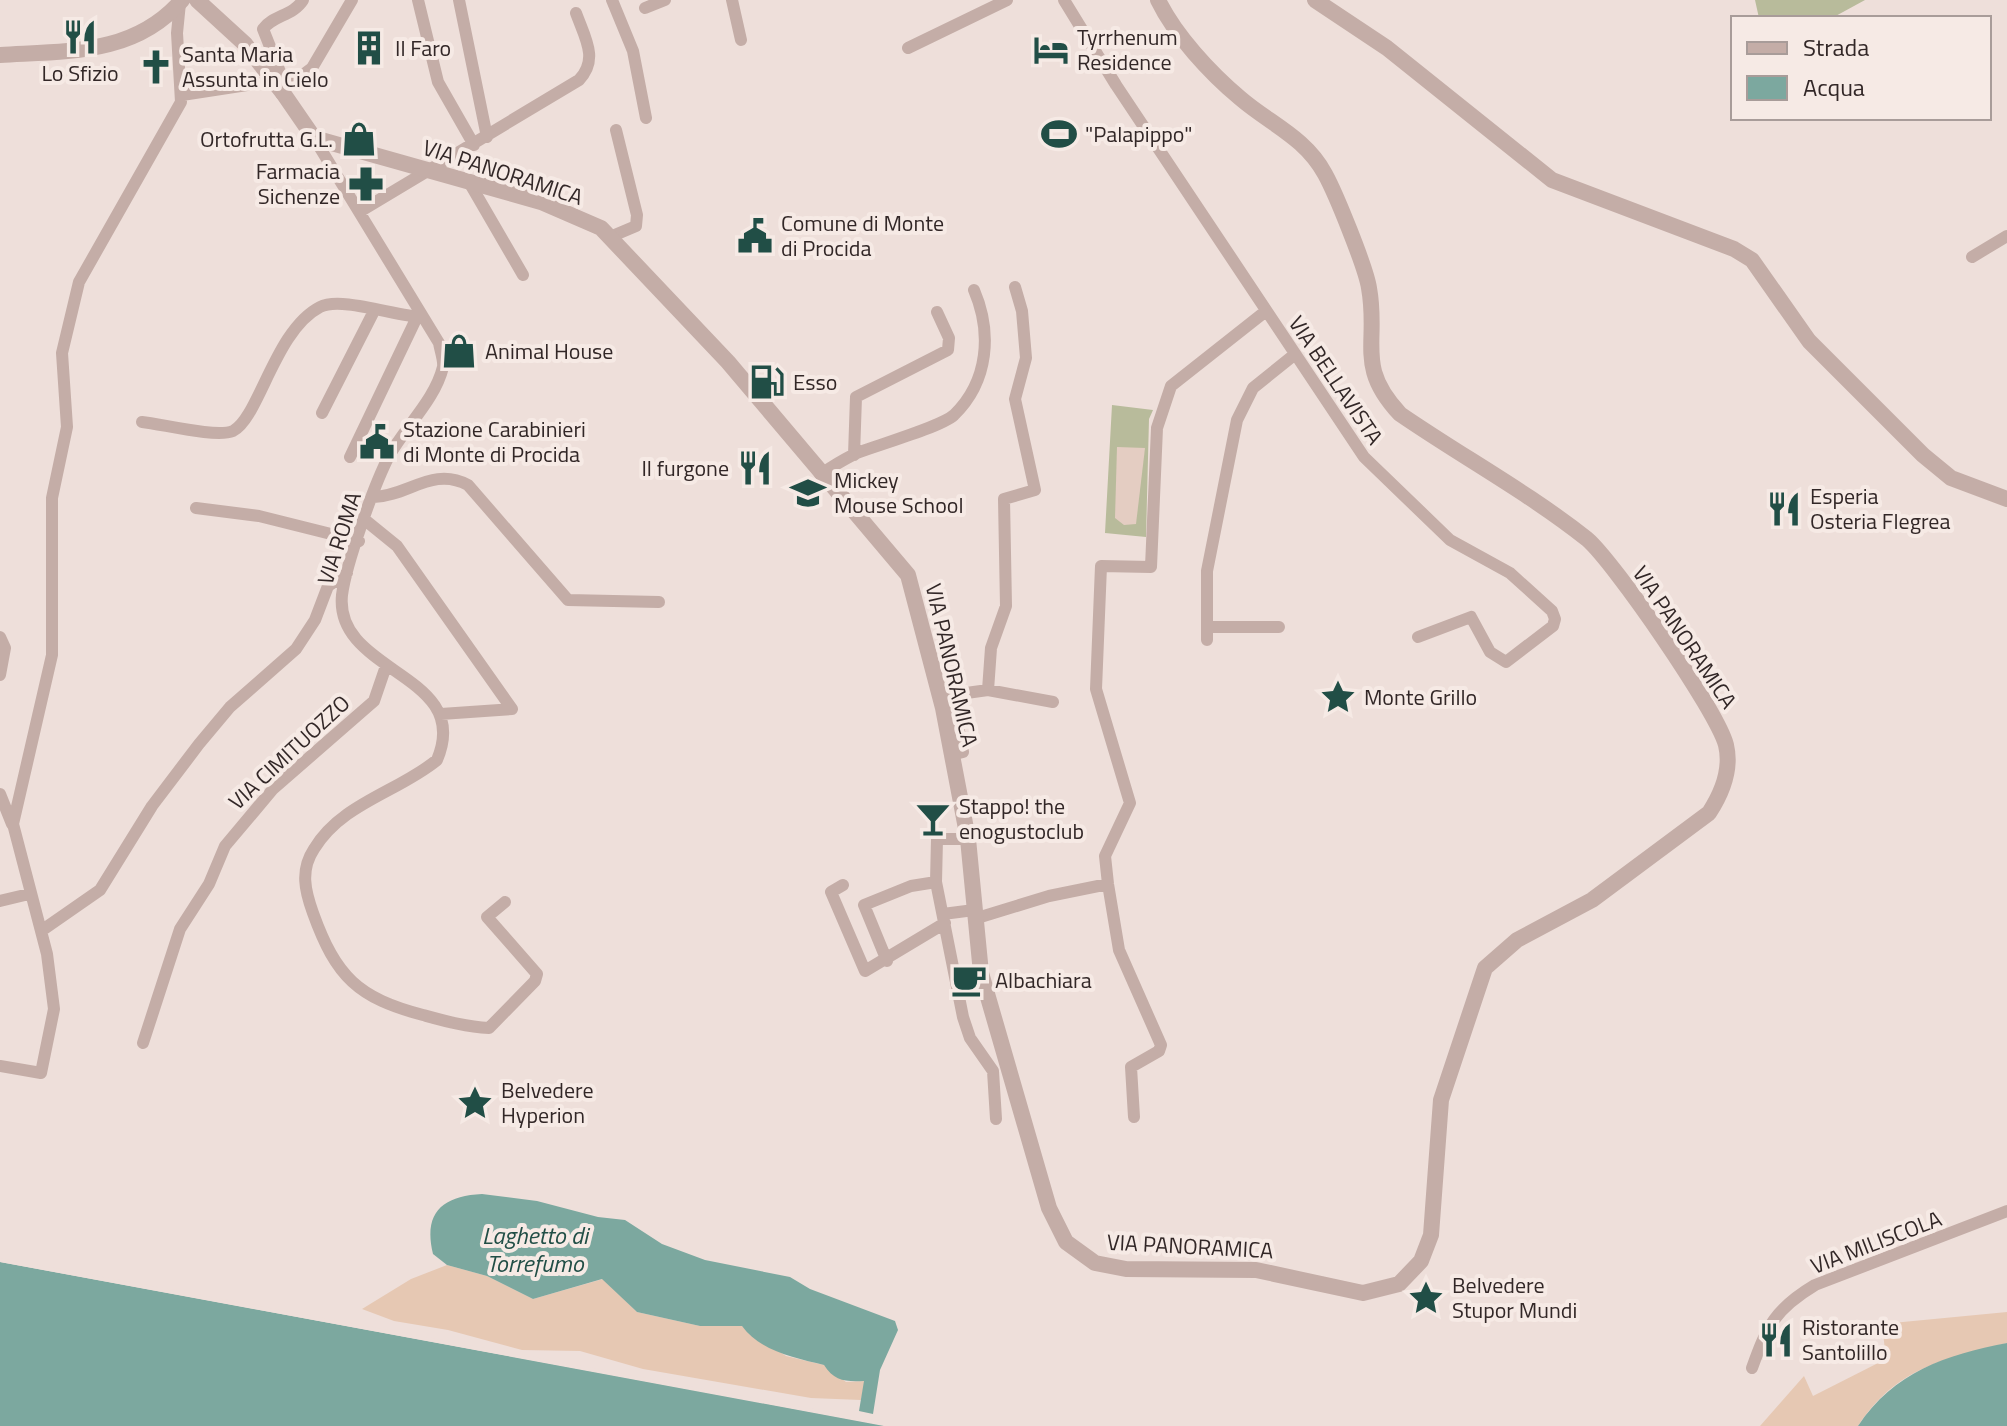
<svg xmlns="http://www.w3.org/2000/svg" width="2007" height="1426" font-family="'Titillium Web',sans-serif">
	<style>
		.green { fill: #b8bb9b }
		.sand { fill: #e6c8b3 }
		.plaza { fill: #e4cdc2 }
		.water { fill: #7ca89f }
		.pier { fill: #eedfda }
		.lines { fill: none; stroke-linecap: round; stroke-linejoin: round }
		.minor { stroke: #c4ada7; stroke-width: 12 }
		.tertiary { stroke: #c4ada7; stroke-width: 16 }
		.tertiary-bridge { stroke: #c4ada7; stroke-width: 16 }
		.labels { text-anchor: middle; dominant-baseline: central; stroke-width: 8; stroke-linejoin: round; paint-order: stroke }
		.poi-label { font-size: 22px; fill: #322727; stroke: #f6eae5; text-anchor: start }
		.street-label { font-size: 22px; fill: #322727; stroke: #f6eae5 }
		.water-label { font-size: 24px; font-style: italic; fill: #214e46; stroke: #f6eae5 }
	</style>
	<rect width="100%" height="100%" fill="#eedfda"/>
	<!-- green -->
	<path class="green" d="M1755,0h110l-33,18h-73z
		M1112,405l41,5 -4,9 -3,118 -41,-4z"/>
	<!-- sand -->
	<path class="sand" d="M447,1265l40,11 46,23 70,-20 34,33 63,14h42l44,30 38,9 22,17 19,-1 -4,19 -50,-2 -168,-29 -63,-18 -58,-1 -74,-20 -54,-9 -32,-12 49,-30z
		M2007,1312v31c-64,16 -111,25 -149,83h-98l44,-50 9,20 73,-37 -4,-35z"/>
	<!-- plaza -->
	<path class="plaza" d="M1117,447l28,1 -9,76 -12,1 -9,-7z"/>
	<!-- water -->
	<path class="water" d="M482,1194l55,7 61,16 27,3 37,24 43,16 85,17 20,12 85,32 3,9 -18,40 -7,44 -14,-3 5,-30c-18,1 -30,0 -40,-16 -29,-7 -64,-14 -82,-39h-42l-63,-14 -35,-33 -69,20 -46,-23 -40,-11 -14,-11c-10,-41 9,-58 49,-60z
		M0,1262l884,164h-884z
		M2007,1343v83h-149c36,-54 87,-71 149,-83z"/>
	<!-- pier -->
	<path class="pier" d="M1,1258l883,164 4,4 -888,-164z"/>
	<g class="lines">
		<!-- minor -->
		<path class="minor" d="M418,0l20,82 36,63
			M459,0l28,137
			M612,0l21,51 13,67
			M732,0l9,40
			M1064,0l52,85 248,372 86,83 60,33 42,38 3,8 -2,7 -47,36 -16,-10 -19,-35 -53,20
			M645,8l20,-8
			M908,48l99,-48
			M284,82l-21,-53c10,-14 30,-13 40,-29
			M182,95l118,-18 12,-9 40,-68
			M314,138l125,205c1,7 5,17 4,24 -8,33 -38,60 -54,89 -15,29 -43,108 -47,139 -8,79 132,78 95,165 -39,32 -95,43 -123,89 -14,21 -9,42 -1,64 23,64 45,85 110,102 22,6 43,12 66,13l46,-47 2,-7 -50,-57 18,-15
			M469,182l54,93
			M359,212l220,-132c20,-21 6,-42 -3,-67
			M610,237l26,-11 1,-11 -21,-85
			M1972,257l35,-21
			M322,413l52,-102
			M142,422c20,2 74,16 91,9 26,-13 42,-101 87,-124 21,-11 78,10 103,10
			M854,455l2,-58 92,-47 1,-12 -12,-26
			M350,457l67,-140
			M820,474c12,-7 24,-15 37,-21 21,-8 84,-26 97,-38 35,-34 38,-83 20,-125
			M374,497c34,-1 59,-31 94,-12l100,115 91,2
			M196,508l63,8 100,25
			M365,520l32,26 115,163
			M1207,627h72
			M0,637l5,11 -5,27
			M1207,640v-69l30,-151 16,-32 41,-33
			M988,690l65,12
			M441,714l71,-5
			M951,755l12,-3 -11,-57 36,-5 3,-42 15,-42 -2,-107 31,-9 -20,-91 11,-41 -4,-47 -7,-24
			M0,794l12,30
			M968,839h-31l-1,43 27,135 7,21 23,33 3,48
			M843,885l-12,7 34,79 80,-48
			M0,901l29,-7
			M943,914l31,-4
			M974,919l75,-23 59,-12
			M41,931l59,-41 52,-84 47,-62 31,-37 66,-58 19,-29 13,-34 19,-13
			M887,961l-23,-56 47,-19 25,-4
			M143,1043l37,-114 29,-45 16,-38 48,-57 101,-88 12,-35
			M0,1066l41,7 13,-64 -7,-55 -34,-130 39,-169v-157l15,-71 -5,-74 17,-71 102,-180 -4,-69 3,-30
			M1134,1117l-3,-50 28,-16 2,-6 -42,-95 -11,-66 -3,-28 25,-53 -34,-114 5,-123 50,1 6,-139 14,-42 95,-75
			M1752,1368c15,-42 23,-59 63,-83l192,-74"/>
		<!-- tertiary -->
		<path class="tertiary" d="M197,0l48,44 20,26
			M1315,0l72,48 165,132 182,69 18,11 57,81 114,114 28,23 56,21
			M0,55c67,-4 135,0 182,-55
			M283,93l31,45 227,64 60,26 127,134 180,213 35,133 25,131 13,134 68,235 17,34 29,21 31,6 130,1 107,23 36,-9 22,-23 10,-26 10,-135 44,-132 32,-28 75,-40 117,-87c13,-20 23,-43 17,-68 -9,-34 -112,-183 -139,-206 -58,-46 -126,-83 -187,-125 -45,-48 -21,-71 -31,-126 -3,-20 -33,-94 -44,-114 -20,-37 -55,-50 -85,-76 -30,-25 -65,-63 -82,-98"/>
		<!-- tertiary-bridge -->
		<path class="tertiary-bridge" d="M265,70l18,23"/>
	</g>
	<!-- icons -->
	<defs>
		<g id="restaurant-bare" transform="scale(2.76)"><path d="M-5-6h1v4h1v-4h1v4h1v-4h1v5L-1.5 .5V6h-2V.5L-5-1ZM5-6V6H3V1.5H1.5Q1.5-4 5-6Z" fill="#214e46" stroke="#f6eae5" stroke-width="2.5" paint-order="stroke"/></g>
		<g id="building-bare" transform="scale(2.76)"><path d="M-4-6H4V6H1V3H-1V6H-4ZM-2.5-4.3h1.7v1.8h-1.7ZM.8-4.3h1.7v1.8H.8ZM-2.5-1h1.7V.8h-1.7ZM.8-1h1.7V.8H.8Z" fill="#214e46" stroke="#f6eae5" stroke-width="2.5" paint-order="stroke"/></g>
		<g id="hotel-bare" transform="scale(2.76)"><path d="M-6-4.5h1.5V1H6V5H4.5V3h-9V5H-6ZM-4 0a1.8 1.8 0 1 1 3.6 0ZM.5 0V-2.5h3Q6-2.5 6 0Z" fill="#214e46" stroke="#f6eae5" stroke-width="2.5" paint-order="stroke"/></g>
		<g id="church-bare" transform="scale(2.76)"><path d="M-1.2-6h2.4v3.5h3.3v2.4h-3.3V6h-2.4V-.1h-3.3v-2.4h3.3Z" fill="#214e46" stroke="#f6eae5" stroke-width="2.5" paint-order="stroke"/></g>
		<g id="stadium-bare" transform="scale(2.76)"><path d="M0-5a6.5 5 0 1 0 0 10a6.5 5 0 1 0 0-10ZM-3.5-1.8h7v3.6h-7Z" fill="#214e46" stroke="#f6eae5" stroke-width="2.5" paint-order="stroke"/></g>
		<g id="shop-bare" transform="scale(2.76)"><path d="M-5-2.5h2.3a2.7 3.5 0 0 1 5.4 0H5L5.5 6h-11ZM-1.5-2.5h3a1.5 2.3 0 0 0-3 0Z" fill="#214e46" stroke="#f6eae5" stroke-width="2.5" paint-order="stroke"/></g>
		<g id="pharmacy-bare" transform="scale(2.76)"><path d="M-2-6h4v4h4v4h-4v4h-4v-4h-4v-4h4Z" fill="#214e46" stroke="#f6eae5" stroke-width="2.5" paint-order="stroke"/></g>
		<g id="civic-bare" transform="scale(2.76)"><path d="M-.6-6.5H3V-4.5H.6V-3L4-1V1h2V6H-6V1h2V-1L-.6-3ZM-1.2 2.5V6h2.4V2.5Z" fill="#214e46" stroke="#f6eae5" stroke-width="2.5" paint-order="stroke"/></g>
		<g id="fuel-bare" transform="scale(2.76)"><path d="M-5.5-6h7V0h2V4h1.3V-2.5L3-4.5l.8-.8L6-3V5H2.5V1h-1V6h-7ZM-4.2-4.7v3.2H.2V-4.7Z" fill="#214e46" stroke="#f6eae5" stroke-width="2.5" paint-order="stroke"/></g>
		<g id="school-bare" transform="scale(2.76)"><path d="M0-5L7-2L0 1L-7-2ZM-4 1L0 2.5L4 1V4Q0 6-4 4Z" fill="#214e46" stroke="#f6eae5" stroke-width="2.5" paint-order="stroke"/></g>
		<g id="sight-bare" transform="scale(2.76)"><path d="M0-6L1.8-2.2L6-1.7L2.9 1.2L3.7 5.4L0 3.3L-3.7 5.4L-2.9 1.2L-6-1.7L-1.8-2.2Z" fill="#214e46" stroke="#f6eae5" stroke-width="2.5" paint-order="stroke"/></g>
		<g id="bar-bare" transform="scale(2.76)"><path d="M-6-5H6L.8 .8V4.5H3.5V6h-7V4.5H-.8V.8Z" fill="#214e46" stroke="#f6eae5" stroke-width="2.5" paint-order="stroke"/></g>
		<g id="cafe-bare" transform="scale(2.76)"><path d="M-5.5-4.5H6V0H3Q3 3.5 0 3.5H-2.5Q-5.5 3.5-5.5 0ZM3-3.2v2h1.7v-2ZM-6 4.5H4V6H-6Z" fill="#214e46" stroke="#f6eae5" stroke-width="2.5" paint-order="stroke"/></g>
	</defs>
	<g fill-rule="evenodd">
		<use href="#restaurant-bare" x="80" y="37"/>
		<use href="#building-bare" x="369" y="48"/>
		<use href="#hotel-bare" x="1051" y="50"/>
		<use href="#church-bare" x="156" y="67"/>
		<use href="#stadium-bare" x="1059" y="134"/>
		<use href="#shop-bare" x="359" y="139"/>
		<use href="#pharmacy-bare" x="366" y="184"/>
		<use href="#civic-bare" x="755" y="236"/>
		<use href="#shop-bare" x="459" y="351"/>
		<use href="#fuel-bare" x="767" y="382"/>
		<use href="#civic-bare" x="377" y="442"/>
		<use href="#restaurant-bare" x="755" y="468"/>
		<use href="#school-bare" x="808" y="493"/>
		<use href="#restaurant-bare" x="1784" y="509"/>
		<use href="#sight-bare" x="1338" y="697"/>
		<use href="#bar-bare" x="933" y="819"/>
		<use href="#cafe-bare" x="969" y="980"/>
		<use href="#sight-bare" x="475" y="1103"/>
		<use href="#sight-bare" x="1426" y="1298"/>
		<use href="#restaurant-bare" x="1776" y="1340"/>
	</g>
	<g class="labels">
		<!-- poi labels -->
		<g class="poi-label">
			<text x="1077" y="37">Tyrrhenum<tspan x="1077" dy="25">Residence</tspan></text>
			<text x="395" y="48">Il Faro</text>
			<text x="182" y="54">Santa Maria<tspan x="182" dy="25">Assunta in Cielo</tspan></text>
			<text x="80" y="73" text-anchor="middle">Lo Sfizio</text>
			<text x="1085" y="134">"Palapippo"</text>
			<text x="333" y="139" text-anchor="end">Ortofrutta G.L.</text>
			<text x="340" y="171" text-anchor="end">Farmacia<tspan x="340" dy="25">Sichenze</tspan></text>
			<text x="781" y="223">Comune di Monte<tspan x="781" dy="25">di Procida</tspan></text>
			<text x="485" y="351">Animal House</text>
			<text x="793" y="382">Esso</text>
			<text x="403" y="429">Stazione Carabinieri<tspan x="403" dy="25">di Monte di Procida</tspan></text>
			<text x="729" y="468" text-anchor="end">Il furgone</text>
			<text x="834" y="480">Mickey<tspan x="834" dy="25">Mouse School</tspan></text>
			<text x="1810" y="496">Esperia<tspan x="1810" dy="25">Osteria Flegrea</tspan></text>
			<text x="1364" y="697">Monte Grillo</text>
			<text x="959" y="806">Stappo! the<tspan x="959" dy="25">enogustoclub</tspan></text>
			<text x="995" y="980">Albachiara</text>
			<text x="501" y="1090">Belvedere<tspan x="501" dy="25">Hyperion</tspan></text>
			<text x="1452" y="1285">Belvedere<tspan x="1452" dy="25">Stupor Mundi</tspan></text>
			<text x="1802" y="1327">Ristorante<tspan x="1802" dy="25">Santolillo</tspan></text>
		</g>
		<!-- street labels -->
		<g class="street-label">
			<text transform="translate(503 172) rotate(18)">VIA PANORAMICA</text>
			<text transform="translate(1336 380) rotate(56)">VIA BELLAVISTA</text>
			<text transform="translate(339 538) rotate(-72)">VIA ROMA</text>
			<text transform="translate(1685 637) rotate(56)">VIA PANORAMICA</text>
			<text transform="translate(952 665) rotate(77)">VIA PANORAMICA</text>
			<text transform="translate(289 752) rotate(-43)">VIA CIMITUOZZO</text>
			<text transform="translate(1876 1242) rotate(-21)">VIA MILISCOLA</text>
			<text transform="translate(1190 1246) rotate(3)">VIA PANORAMICA</text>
		</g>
		<!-- water labels -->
		<g class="water-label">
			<text x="535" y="1235">Laghetto di<tspan x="535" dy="28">Torrefumo</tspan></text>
		</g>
	</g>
	<!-- legend -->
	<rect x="1731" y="16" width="260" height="104" fill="#f6eae5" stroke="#a89c99" stroke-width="2"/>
	<rect x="1747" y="42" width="40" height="12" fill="#c4ada7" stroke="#a89c99" stroke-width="2"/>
	<text x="1803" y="56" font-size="24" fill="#322727">Strada</text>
	<rect x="1747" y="76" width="40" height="24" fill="#7ca89f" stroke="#a89c99" stroke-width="2"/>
	<text x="1803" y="96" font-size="24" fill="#322727">Acqua</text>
</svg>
